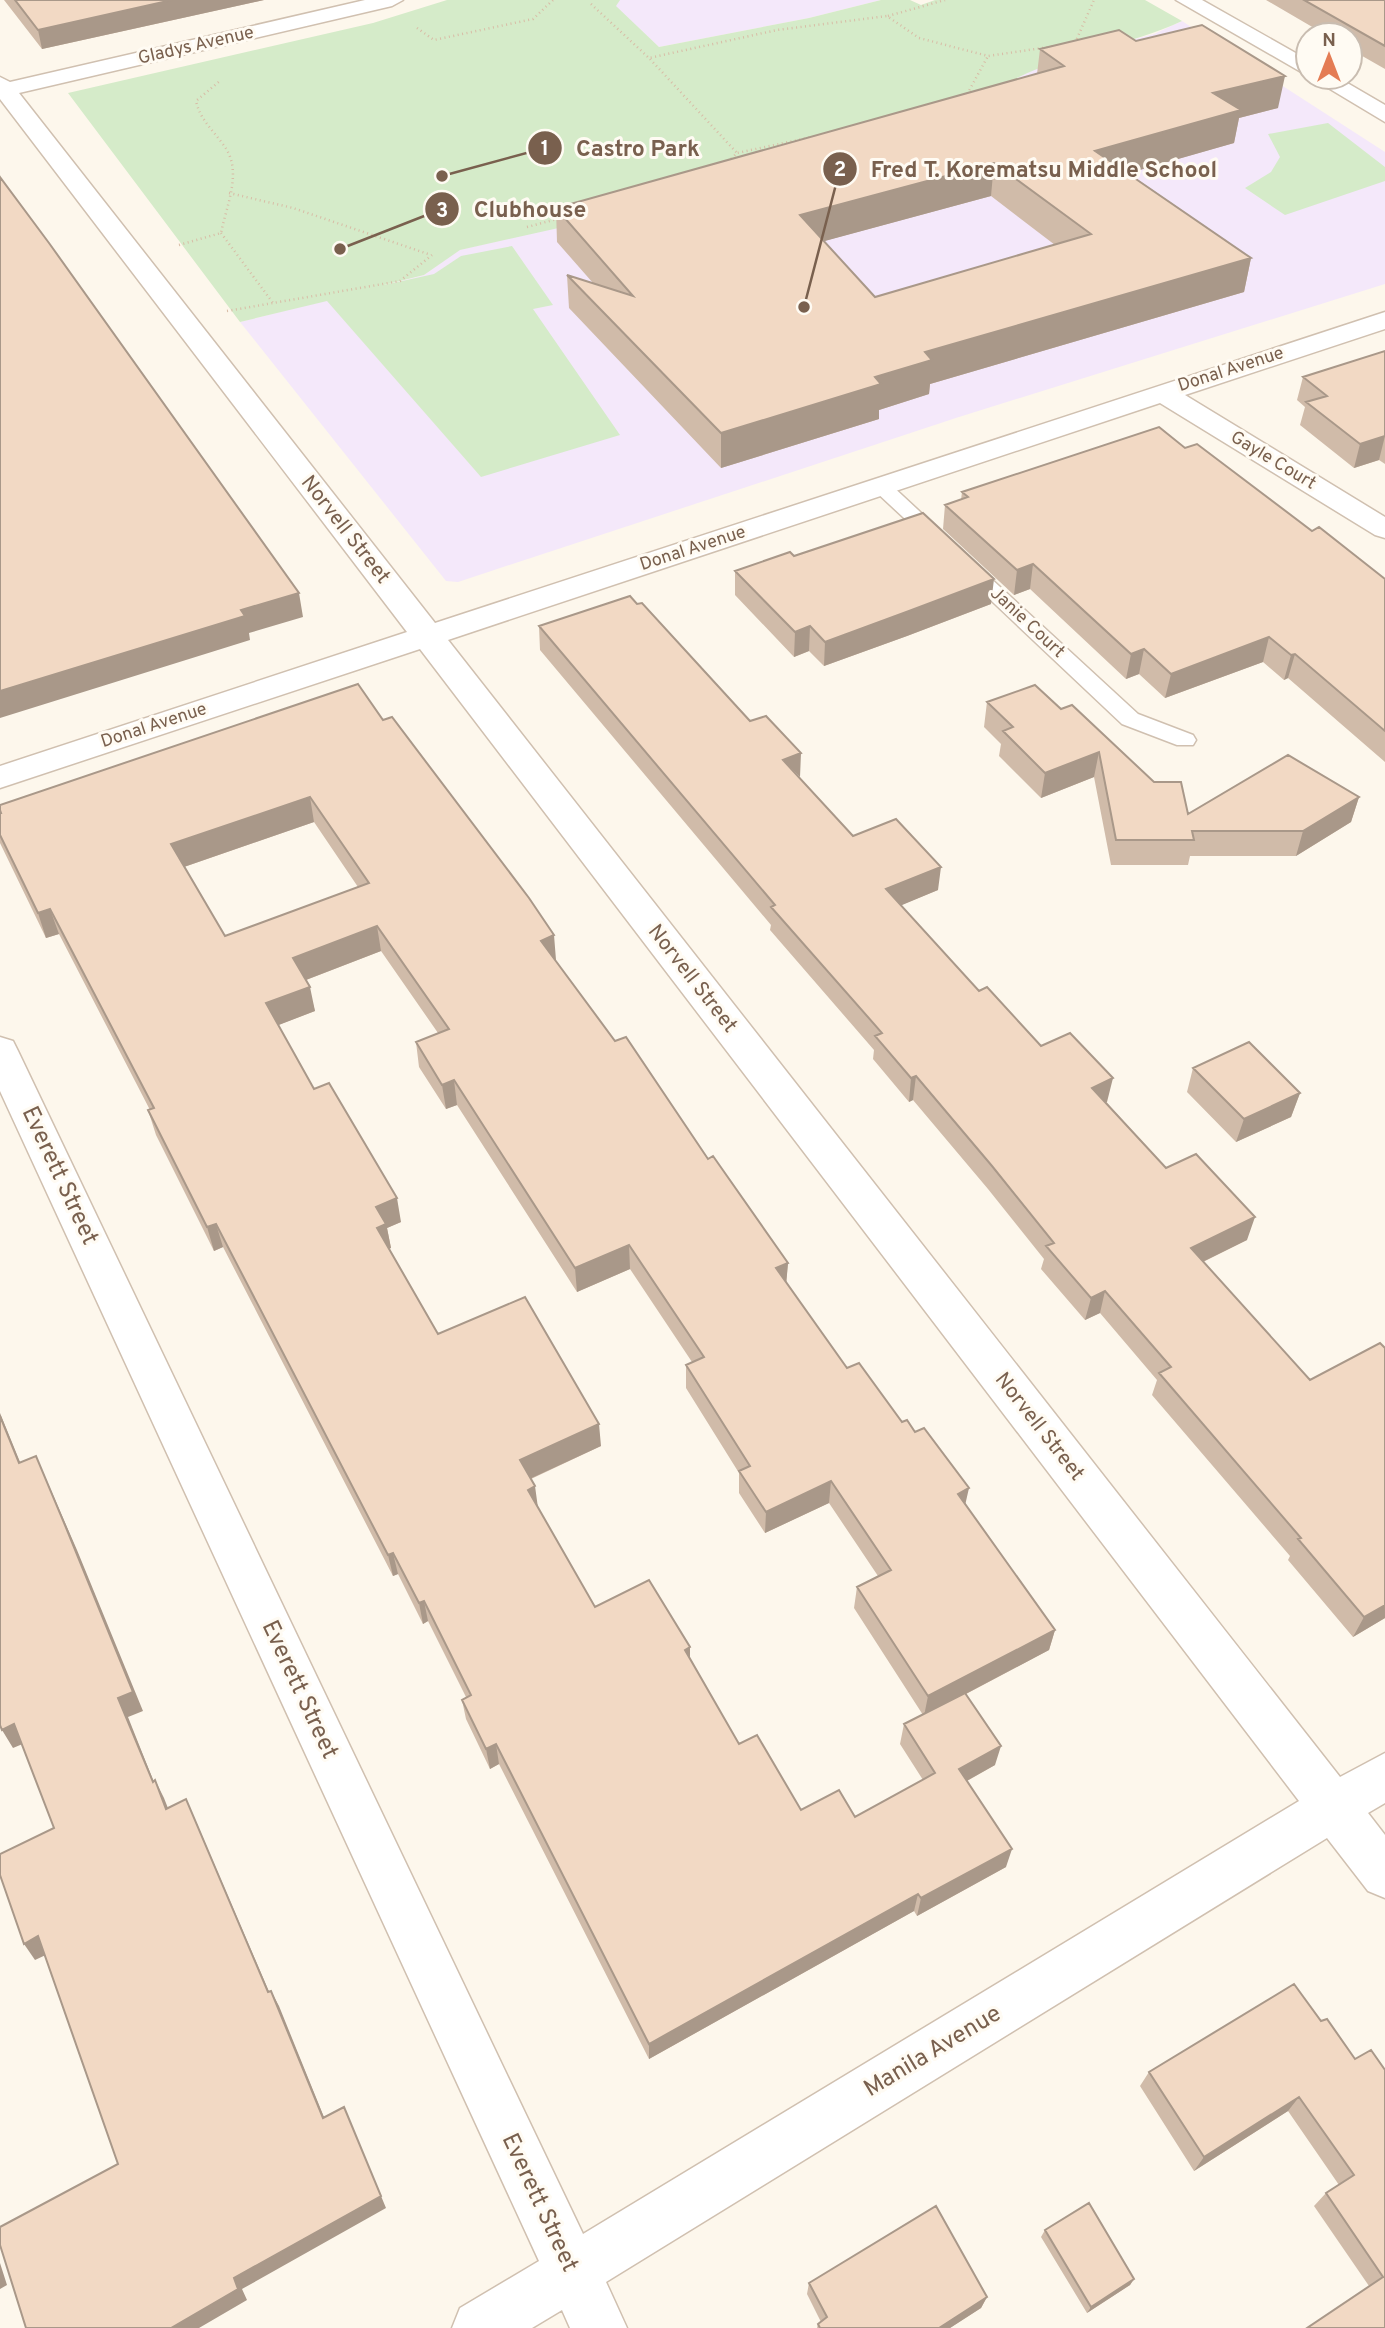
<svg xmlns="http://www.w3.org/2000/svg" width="1385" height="2328" font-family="Overpass,sans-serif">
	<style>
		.education { fill: #f4e8fa }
		.green { fill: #d5ebc9 }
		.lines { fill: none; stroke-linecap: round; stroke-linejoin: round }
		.lane-casing { stroke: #d0c0b0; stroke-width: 3 }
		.street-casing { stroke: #d0c0b0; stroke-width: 3 }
		.path { stroke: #d8bca6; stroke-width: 2.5; stroke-dasharray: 1 3.5; stroke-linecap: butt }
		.lane { fill: #fff; fill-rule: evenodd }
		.street { fill: #fff; fill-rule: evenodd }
		.wall { fill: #d0bba9; fill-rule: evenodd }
		.shaded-wall { fill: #a99889 }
		.building { fill: #f2d9c4; stroke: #a99889; stroke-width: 2; fill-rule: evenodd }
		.labels { text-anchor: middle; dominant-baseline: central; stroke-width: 6; stroke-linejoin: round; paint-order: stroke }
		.far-street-label { font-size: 18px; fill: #79604e; stroke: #fffbf3 }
		.street-label { font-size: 21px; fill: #79604e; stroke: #fffbf3 }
		.near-street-label { font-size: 24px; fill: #79604e; stroke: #fffbf3 }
		.leader { fill: none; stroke: #79604e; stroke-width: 2.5 }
		.callout-dot { fill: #79604e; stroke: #fffbf3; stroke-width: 2.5 }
		.mark-label { font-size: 21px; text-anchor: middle; font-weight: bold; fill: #fff }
		.callout-label { font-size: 23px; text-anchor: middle; font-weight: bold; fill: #79604e; stroke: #fffbf3; stroke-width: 6; stroke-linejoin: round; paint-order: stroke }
	</style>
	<rect width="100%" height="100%" fill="#fdf7ec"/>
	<!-- education -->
	<path class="education" d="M619,0h262l-72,18 -150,29 -44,-41z
		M1182,21l203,131v132l-426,133 -501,165 -12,-1 -206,-259 184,-47 35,-25 59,-14 499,-158 34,-17 103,-27z"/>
	<!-- green -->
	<path class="green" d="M447,0h173l-4,6 43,41 150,-29 72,-18h29l11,5 14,-5h210l37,21c-53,25 -112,31 -165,57l-11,25 -416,118 -130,29 -36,25 -40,10 50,-11 27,-18 51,-10 41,59 -20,4 87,126 -139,42 -154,-176 -87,21 -172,-229 305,-70z
		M1328,123l57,44v14l-100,34 -40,-27 26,-16 9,-15 -12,-23z"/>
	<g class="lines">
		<!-- lane casing -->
		<g class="lane-casing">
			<path id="lane" d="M882,481l7,2 57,53 3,4 -3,4h-14l-57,-53 -3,-4 3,-4z
				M967,561l7,2 164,151 55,21 3,5 -3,5h-16l-55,-21 -162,-153 -3,-4z"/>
		</g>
		<!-- street casing -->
		<g class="street-casing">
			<path id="street" d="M365,0h38l-11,6 -373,87 416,530 950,-311v17l-200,66 200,122v21l-10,-3 -215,-132 -712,237 892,1137 45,-24v50l-17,10 17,22v63l-17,-7 -41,-53 -721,444 21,46h-57l-8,-18 -30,18h-80l8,-20 79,-47 -539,-1170v-54l13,4 5,10 565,1183 716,-433 -879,-1152 -420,139v-22l407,-134 -407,-533v-22l10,5z
				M1176,0h26l106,60v16z
				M1310,77h27l48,28v17z"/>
		</g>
		<!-- path -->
		<path class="path" d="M591,4l58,54 128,-28 110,-14 32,22 69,18 68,-10
			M888,16l57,-16
			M417,28l17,12 99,-21 20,-19
			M1075,43l19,-43
			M650,59l87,94
			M965,98l23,-42
			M728,162l9,-9 75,-16
			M229,193l64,15 138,47
			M527,227l34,-9
			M221,233l52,70
			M179,245l42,-12c6,-30 23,-64 1,-90 -11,-15 -22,-24 -26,-42l25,-21
			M227,311l173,-30 32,-26"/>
		<!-- lane -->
		<use href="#lane" class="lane"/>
		<!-- street -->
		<use href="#street" class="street"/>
	</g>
	<!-- wall -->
	<path class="wall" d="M4,0h260l-222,49z
		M1266,0h119v69l-35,-20v-14h-24z
		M1136,41l142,67 -39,10 -5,25 -106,30 123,85 -7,34 -314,92 -1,10 -50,16v9l-158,49 -152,-160 -2,-33 26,8 -36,-41 -1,-34 481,-134 3,-25zM991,196l64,49 -180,52 -51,-56z
		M1385,351v113l-6,-4 -25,8 -54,-43 5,-18 -8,-7 6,-23z
		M1185,448l200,131v183l-97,-84 -4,2 -21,-18 -98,36 -26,-24 -13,5 -96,-90 -16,6 -71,-66 2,-24 16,-5 1,-8z
		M794,556l197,48 -84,32 -83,30 -15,-15 -15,6 -59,-62v-24z
		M539,626l314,210 85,54 -37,15 78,86 62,55 66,56h-1l60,66 81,72 -44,22 107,118 75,-32v270l-32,19 -65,-77 2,-4 -138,-161 5,-15 -57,-67 -15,7 -44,-51 3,-10 -56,-70 -75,-89 -4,2 -36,-43 1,-9 -104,-120 1,-5 -231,-275z
		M987,702l74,7 127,105 171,-17 -8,25 -55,34h-106l-2,9h-77l-17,-88 -53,21 -42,-42 2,-12 -17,-17z
		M383,720l172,241 60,80 93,118 80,104 -2,20 61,85 55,54 63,83 90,125 -6,20 -83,44 29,71 -28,16 39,86 -89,49 -3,-5 -265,148 -150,-295 -9,5 -24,-50 -4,-19 4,-3 -38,-76 -5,3 -25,-50 -5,2 -170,-329 -9,4 -58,-116 -8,-25h2l-91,-176 -13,4 -46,-95v-38zM314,822l44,65 -133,49 -41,-69zM381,951l57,82 -22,9 3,25 27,42 11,-4 120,187 53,-23 62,93 -6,3v23l53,85v20l26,40 64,-30 49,73 -21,11 -3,21 69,107 -19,9 -4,20 23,36 -68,37 -54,-7 -62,-66 -49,-86v-11l-95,-40 -58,-101 -6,-27 70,-33 -163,-112 -49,-86h2l-4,-20 14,-6 -87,-133 -36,-64 37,-14 -9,-31z
		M1193,1068l107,25 -9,24 -55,25 -49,-50z
		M1321,2021l34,38 30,11v258l-16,-42 -55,-80 12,-13 13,-8 -51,-74 -94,60 -54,-85 9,-14z
		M1045,2230l89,49 -4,6 -43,28 -46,-76z
		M809,2283l178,14 -6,11 -31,20h-133l1,-4 3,-2 -14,-28z"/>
	<!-- shaded-wall -->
	<path class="shaded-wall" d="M172,0h92l-222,49 -4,-19z
		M1285,76l-7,32 -39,10 -5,25 -143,41 4,-33 118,-58z
		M994,163l-3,33 -192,52 1,-33z
		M1251,258l-7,34 -314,92 -1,10 -50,16v9l-158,49v-35l154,-56 50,-25z
		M1385,436l-6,24 -25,8 6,-24z
		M1033,564l-3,25 -16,6 3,-25z
		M994,579l-3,25 -84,32 -83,30 1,-24z
		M299,593l4,24 -54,16 1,7 -250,78v-27l241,-81z
		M810,626l-1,25 -15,6 1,-25z
		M1269,637l-6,25 -98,36 6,-24z
		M1144,649l-5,25 -13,5 5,-25z
		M1295,654l-7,24 -4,2 7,-25z
		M1099,752l-5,25 -53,21 4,-25z
		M801,753l-1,24 -17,-17z
		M310,797l4,25 -136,47 -7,-25z
		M1359,797l-8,25 -55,34 7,-25z
		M941,867l-3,23 -55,23 3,-24z
		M50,909l9,25 -13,4 -8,-25z
		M377,926l4,25 -83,32 -5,-25z
		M554,935l2,25 -13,6 -2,-25z
		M310,987l5,24 -44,17 -5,-25z
		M916,1076l-3,24 -4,2 2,-24z
		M1113,1078l-6,24 -20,9 5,-23z
		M454,1080l3,25 -11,4 -4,-24z
		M1300,1093l-9,24 -55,25 8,-23z
		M397,1198l4,24 -14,6 4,20 -9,4 -5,-24 -1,-21z
		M1255,1217l-8,23 -63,31 7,-23z
		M216,1224l7,23 -9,4 -7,-24z
		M629,1245l1,24 -53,23 -2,-24z
		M788,1263l-2,23 -10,-18z
		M1105,1291l-5,22 -15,7 6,-22z
		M0,1413l29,71 -10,-21 -19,-47z
		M599,1424l2,22 -78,36 -3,-22z
		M36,1456l41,94 66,161 -15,6 33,83 -8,-18 -35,-84z
		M831,1481l-2,22 -64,30 1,-21z
		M535,1486l3,22 -10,-18z
		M969,1488l-5,22 -6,-16z
		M393,1553l5,21 -5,2 -5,-21z
		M424,1601l4,20 -5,3 -4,-21z
		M1385,1605v13l-32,19 11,-20z
		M1055,1630l-6,20 -125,66 4,-20z
		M690,1647v21l-5,-18z
		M14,1724l11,19 -12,5 -11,-18z
		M496,1744l3,20 -9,5 -4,-20z
		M1001,1746l-6,19 -41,23 5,-19z
		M155,1780l9,18 11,28 -9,-17z
		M186,1799l8,18 82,191 -8,-16z
		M1012,1849l-6,18 -89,49 4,-18z
		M918,1894l-4,17 -265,148v-15z
		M38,1936l12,17 -15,7 -11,-16z
		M271,1991l8,15 51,126 -7,-14z
		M1299,2097l-11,14 -94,60 10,-14z
		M344,2107l42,101 -144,81 5,11 -48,28h-28l63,-50z
		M0,2263l7,22 -7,4z
		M1134,2279l-4,6 -43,28 4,-6z
		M987,2297l-6,11 -31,20h-11z"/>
	<!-- building -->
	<path class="building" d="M15,0h157l-134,30z
		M1304,0h81v46z
		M1202,25l83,51 -72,17 28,17 -146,41 156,107 -326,94 7,8 -57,17 6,7 -160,49 -154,-158 66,21 -77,-88 508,-142 -24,-17 79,-19 17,11zM994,163l97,71 -216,63 -75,-82z
		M0,177l49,66 250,350 -58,17 4,6 -245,75z
		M1385,351v85l-25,8 -54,-42 21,-6 -24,-19z
		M1159,427l26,21 12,-4 115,87 7,-4 66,52v152l-90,-77 -4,1 -22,-18 -98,37 -27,-25 -13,5 -98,-90 -16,6 -72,-65 23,-8 -6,-5z
		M923,513l71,66 -85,32 -84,31 -15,-16 -15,6 -60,-61 55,-19 4,4z
		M630,596l7,8 5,-1 108,118 16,-5 35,37 -18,7 70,76 43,-17 45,48 -55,22 93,102 8,-4 54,59 29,-13 43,45 -21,10 74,80 30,-14 59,63 -64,31 119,132 70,-37 5,5v257l-21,12 -66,-78 3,-1 -142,-165 12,-6 -66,-76 -14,7 -45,-52 8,-3 -62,-77 -76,-90 -5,2 -36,-42 7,-3 -111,-126 4,-2 -236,-279z
		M358,684l25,36 9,-3 137,181 25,37 -13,6 74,100 11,-4 82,122 5,-3 75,107 -12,5 71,100 12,-5 43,59 5,-2 8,12 9,-4 45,60 -11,6 97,136 -127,66 -71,-109 34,-17 -60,-89 -65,31 -27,-41 11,-5 -64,-101 18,-8 -75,-112 -54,23 -121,-188 -12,5 -26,-43 33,-13 -72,-103 -84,32 17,29 -44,16 48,86 15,-6 68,115 -21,9 10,17 -9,4 61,106 87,-37 74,127 -79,36 15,26 -7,4 67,117 54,-27 41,67 -5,3 54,94 18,-9 44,75 38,-20 16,27 80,-44 -31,-49 61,-31 36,53 -42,23 53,80 -91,49 -3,-4 -269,150 -153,-300 -10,5 -24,-49 9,-5 -47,-94 -5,2 -26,-50 -5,2 -172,-331 -9,3 -59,-117 6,-2 -104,-199 -12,4 -38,-78v-22h1l-1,-3v-5zM310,797l59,86 -144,53 -54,-92z
		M1035,685l26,24 11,-4 82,77h27l7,32 100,-59 71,42 -56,34h-111l2,9h-78l-17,-88 -54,21 -42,-42 10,-4 -26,-25z
		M1249,1042l51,51 -56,26 -51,-51z
		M0,1416l19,47 17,-7 31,74 66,162 -15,6 35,84 2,-2 11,29 20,-10 82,193 3,-1 52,127 21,-11 37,89 -147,82 4,11 -67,39h-145l-26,-83v-18l118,-63 -80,-228 -14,8 -24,-69v-21l54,-26 -40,-104 -12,6 -2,-5z
		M1294,1984l27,37 6,-2 28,40 16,-9 14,20v258h-78l76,-51 -57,-84 28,-18 -55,-78 -95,60 -55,-85z
		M1089,2203l45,76 -43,28 -46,-77z
		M936,2206l51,91 -48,31h-119l-2,-4 9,-7 -18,-34z"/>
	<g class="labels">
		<!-- far-street labels -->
		<g class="far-street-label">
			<text transform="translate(196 46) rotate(-13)">Gladys Avenue</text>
			<text transform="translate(1231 370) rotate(-18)">Donal Avenue</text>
			<text transform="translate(1273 461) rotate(31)">Gayle Court</text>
			<text transform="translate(693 549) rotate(-18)">Donal Avenue</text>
			<text transform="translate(1027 623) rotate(43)">Janie Court</text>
			<text transform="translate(154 726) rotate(-18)">Donal Avenue</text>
		</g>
		<!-- street labels -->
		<g class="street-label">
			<text transform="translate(345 530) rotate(52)">Norvell Street</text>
			<text transform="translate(692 979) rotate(52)">Norvell Street</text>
			<text transform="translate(1039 1427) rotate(52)">Norvell Street</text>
		</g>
		<!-- near-street labels -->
		<g class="near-street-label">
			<text transform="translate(59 1176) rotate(65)">Everett Street</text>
			<text transform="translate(299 1690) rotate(65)">Everett Street</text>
			<text transform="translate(933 2052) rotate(-31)">Manila Avenue</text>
			<text transform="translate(539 2203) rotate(65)">Everett Street</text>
		</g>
	</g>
	<!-- callouts -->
	<path class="leader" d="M442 176L545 148M804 307L840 169M340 249L442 209"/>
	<g class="callout-dot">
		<circle cx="442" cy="176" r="7"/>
		<circle cx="804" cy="307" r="7"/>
		<circle cx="340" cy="249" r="7"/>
		<circle cx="545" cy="148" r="18"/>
		<circle cx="840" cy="169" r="18"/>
		<circle cx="442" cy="209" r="18"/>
	</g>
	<g class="mark-label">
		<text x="545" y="155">1</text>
		<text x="840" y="176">2</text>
		<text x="442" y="217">3</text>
	</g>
	<g class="callout-label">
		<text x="638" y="156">Castro Park</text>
		<text x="1044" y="177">Fred T. Korematsu Middle School</text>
		<text x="530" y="217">Clubhouse</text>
	</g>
	<!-- north arrow -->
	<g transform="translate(1329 56)"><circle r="33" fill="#fffbf3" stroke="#c9bdb1" stroke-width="2"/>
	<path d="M0-5L12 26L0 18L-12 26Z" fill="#e47c54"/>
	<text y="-10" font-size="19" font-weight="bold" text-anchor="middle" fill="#79604e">N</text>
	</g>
</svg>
